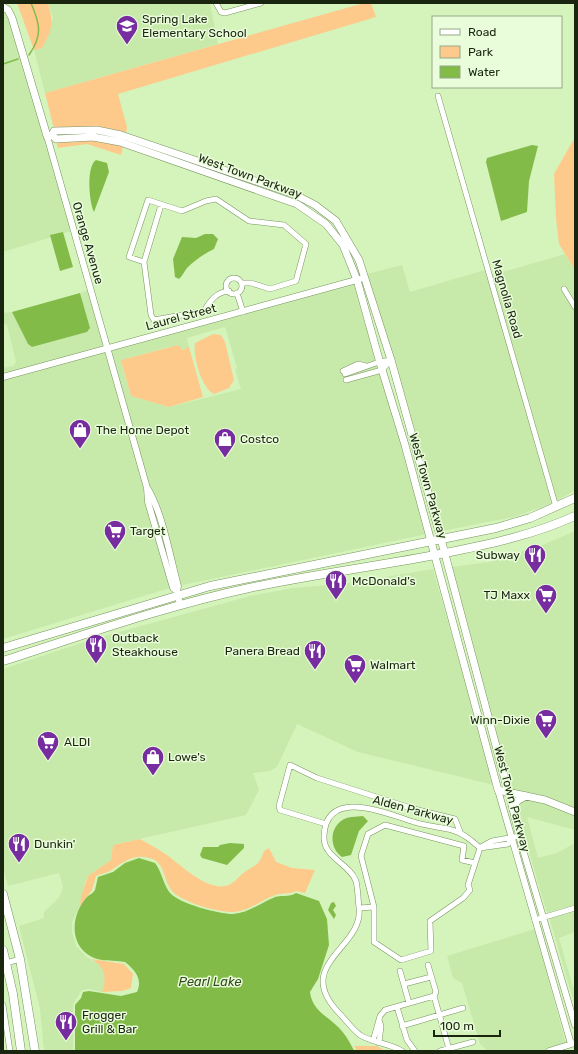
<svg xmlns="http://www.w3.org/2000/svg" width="578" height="1054" font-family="Rubik,sans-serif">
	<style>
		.built { fill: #c7eaaa; fill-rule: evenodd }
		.green { fill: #fdca8c }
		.water { fill: #83bb49 }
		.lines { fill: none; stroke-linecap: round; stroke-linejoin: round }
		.stream { stroke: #83bb49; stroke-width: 1.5 }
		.minor-casing { stroke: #78945f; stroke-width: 6 }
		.tertiary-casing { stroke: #78945f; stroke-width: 7 }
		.secondary-casing { stroke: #78945f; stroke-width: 8 }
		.primary-casing { stroke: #78945f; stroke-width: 9 }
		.minor { stroke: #fff; stroke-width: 5 }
		.tertiary { stroke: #fff; stroke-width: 6 }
		.secondary { stroke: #fff; stroke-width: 7 }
		.primary { stroke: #fff; stroke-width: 8 }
		.labels { text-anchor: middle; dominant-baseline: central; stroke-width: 3; stroke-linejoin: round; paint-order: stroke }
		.poi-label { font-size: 12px; fill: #1a2510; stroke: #eafddb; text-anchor: start }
		.street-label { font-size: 12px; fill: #1a2510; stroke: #eafddb }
		.water-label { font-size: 13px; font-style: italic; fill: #334a1d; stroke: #eafddb }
	</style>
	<rect width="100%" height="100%" fill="#d5f4bc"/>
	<!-- built -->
	<path class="built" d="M48,3h162l8,41 -173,49 -11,-43 8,-2 11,-30z
		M3,10l7,9 61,212 -68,21z
		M565,254l10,16v32l-10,-16 -4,2 14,24v178l-18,11 -65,-226z
		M402,265l8,27 75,-22 67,233 -38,14 -72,14 -75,-257z
		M355,283l21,77 -9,3 -5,-2 -9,2 2,5 22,-3 2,3 -22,6 23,-2 47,162 -249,52 -68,-235zM225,327l12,41 -2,2 6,19 -72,18 -38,-11 -9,-30 3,-7 43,-12 18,3 3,-3 -2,-9z
		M88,290l16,58 -101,27v-7l10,-2 3,-4 -9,-37 -4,-2v-10l9,-1 16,32 4,3 55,-15 3,-4 -10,-35z
		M105,352l68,235 -170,52v-260z
		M575,531v278l-48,-16 -16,-3 -60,-223 38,-5 56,-18z
		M433,569l61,216 -136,-33 -61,-28 -20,43 -7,4 -17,2 6,17 -13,25 -133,30 -2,15 -23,16 -3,6 -5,24 -8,16v10l4,14 11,11 11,7 6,7 2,6 -2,7 -2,8 -13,-3 -7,1 -9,14v47h-29l-4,-42 -21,-83 25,-8v-6l13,-12 5,-9 1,-5 -4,-13 -51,13 -5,-18v-199l87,-29 160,-44 43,-8 49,-4z
		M526,798l18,4 31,12v91l-28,8 -31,-105 3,-6zM527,817l48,13v13l-18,10 -19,5z
		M575,910v22l-16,6 14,49 2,2v17l-26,-89z
		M535,929l31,115 -25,7h-53l-8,-7 -18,-61 -9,-5 -6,-22z"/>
	<!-- green -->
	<path class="green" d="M17,3h31c6,21 4,27 -6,45l-8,2z
		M364,3h7l5,14 -258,77 9,33 -1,7 -72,-5 -9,-36z
		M575,137v133l-16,-26 -3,-26 -2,-44z
		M93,139l30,7 -2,9 -34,-11 -29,4 -2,-7z
		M213,334l8,1 4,7 9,38 -5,8 -15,6c-13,-6 -21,-38 -19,-51z
		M178,345l5,5 6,-3 14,50 -34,10 -38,-11 -10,-35 4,-2z
		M140,839c8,5 17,9 24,14 15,10 41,37 61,33 7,-1 12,-7 17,-12 13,-10 16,-6 22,-23l5,-3 7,14 16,6 23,2 -10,23 -9,-2c-8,4 -15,1 -23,5 -13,5 -24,15 -39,16 -14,1 -53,-10 -62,-21 -9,-11 -7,-30 -23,-33 -15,-4 -24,3 -36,11 -5,4 -11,4 -17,7l-4,14 -12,16 1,-10 7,-20 23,-16 2,-15z
		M91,959l33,5 9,10 -2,14 -9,3 -20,1c5,-15 3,-25 -11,-33z
		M354,1046h23l8,5h-28z"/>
	<!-- water -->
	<path class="water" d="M532,145l6,1 -9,35 -2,31 -26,9 -15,-59 1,-4z
		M96,160l11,3 2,9 -15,40c-5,-9 -8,-46 2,-52z
		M63,232l10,35 -13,4 -10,-36z
		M205,234h8l5,5 -4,10c-10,5 -19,11 -27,19 -3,4 -4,7 -8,11l-4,-2 -2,-18 9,-22 14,1z
		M80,293l10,35 -3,4 -55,15 -4,-3 -16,-32z
		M363,816l5,5 -9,10 -8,24 -9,2c-12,-8 -13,-27 -1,-36 6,-5 15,-4 22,-5z
		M230,843l14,1v4l-17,17 -25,-7 -2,-3 3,-8h15l2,-2z
		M139,858l16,5c7,9 8,21 15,30 10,11 49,21 63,21 15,-1 28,-11 40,-16 8,-4 16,0 23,-5l23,8 8,18 2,26 -11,34 -8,13c2,17 15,23 26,33 8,7 14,17 18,26h-279v-46l6,-7 2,-6 6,-1 32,5 16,-4c6,-13 -2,-22 -12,-30 -10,-2 -24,0 -33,-5 -24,-12 -21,-44 -4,-61 3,-2 5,-3 7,-6l3,-13 15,-5 12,-9z
		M334,902l2,4 -3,4 3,5 -2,4 -6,-9 3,-7z"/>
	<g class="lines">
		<!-- stream -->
		<path class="stream" d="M29,55c14,-20 11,-31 2,-52
			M3,64l15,-5"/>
		<!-- minor casing -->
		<g class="minor-casing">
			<path id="minor" d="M216,3l5,9 4,1 36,-10
				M438,96l118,411
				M161,205l-17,57 7,53 3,5 50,-9c6,-10 12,-19 25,-20
				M144,262l-15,-5 19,-57 34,11 24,-10 10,-2 33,22 35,4 22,19 -10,37 -26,8 -19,-6h-9
				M226 286a8 8 0 1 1 16 0a8 8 0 1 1-16 0Z
				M564,289l11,18
				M237,293l6,19
				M343,371l15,-7 8,2
				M345,374l34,-12 12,-2 -9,10 -36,10
				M326,824l-46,-14 -1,-4 11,-41 27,13 97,31 41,10 6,15
				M481,847l11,-6 28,-5
				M475,863l-13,-3 2,-14 -79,-21 -17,9 -7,22 13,51v35l27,18 30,-9 -1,-30 33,-23 7,-8 -2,-5 12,-37
				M359,908l15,-1
				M535,920l40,-12
				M3,964l17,-5
				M428,965l8,27 -2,4 15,53
				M400,971l9,32
				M404,984l27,-7
				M3,1005l7,46
				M397,1007l10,33 8,11
				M402,1026l61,-18
				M373,1041l7,-25 5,-6 49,-14
				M379,1043l2,-17 -2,-6
				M402,1051c-13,-8 -29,-8 -42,-16 -8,-6 -14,-15 -21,-22 -47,-49 25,-65 20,-105 -1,-8 -1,-19 -3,-27 -7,-18 -33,-23 -32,-45 2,-50 64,-22 90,-14 12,4 26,5 38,8 11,3 20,11 28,18l28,-4 4,-5
				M440,1051l33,-9"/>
		</g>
		<!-- tertiary casing -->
		<g class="tertiary-casing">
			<path id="tertiary" d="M47,136l100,352 1,14 25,86 4,3
				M3,377l357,-98
				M148,489c15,26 22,68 30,97l-1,5 3,14
				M498,790l73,254
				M508,791l13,52 54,182
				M549,1051l26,-8"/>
		</g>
		<!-- secondary casing -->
		<g class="secondary-casing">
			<path id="secondary" d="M3,7l5,3 4,8 35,118 5,-1 4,4 37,-2 27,5 177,62 29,20 17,21 14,35 23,83 25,82 93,345 47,10 30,12
				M52,135l2,-4 43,-1 24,5 173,59 21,11 21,16 23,39 32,100 50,179 67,252
				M513,809l4,-8 9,-5"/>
		</g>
		<!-- primary casing -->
		<g class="primary-casing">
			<path id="primary" d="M3,648l207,-62 286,-58 34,-10 45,-20
				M3,661c81,-26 162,-55 246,-73 65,-14 131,-22 196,-35 45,-9 88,-18 130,-37
				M3,894l17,65 15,92
				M3,950l10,44 8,57"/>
		</g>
		<!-- minor -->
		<use href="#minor" class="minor"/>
		<!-- tertiary -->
		<use href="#tertiary" class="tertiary"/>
		<!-- secondary -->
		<use href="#secondary" class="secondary"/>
		<!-- primary -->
		<use href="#primary" class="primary"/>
	</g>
	<!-- icons -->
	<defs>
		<g id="school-pin" transform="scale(1.15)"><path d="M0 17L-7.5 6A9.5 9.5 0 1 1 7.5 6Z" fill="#772c9f" stroke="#eafddb"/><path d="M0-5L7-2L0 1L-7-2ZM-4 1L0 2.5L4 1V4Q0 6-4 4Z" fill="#fff"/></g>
		<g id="shop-pin" transform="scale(1.15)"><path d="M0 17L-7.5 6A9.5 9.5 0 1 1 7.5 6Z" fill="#772c9f" stroke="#eafddb"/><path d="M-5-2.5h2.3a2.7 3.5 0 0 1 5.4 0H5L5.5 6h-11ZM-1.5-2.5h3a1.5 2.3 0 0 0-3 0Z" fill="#fff"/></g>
		<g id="supermarket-pin" transform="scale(1.15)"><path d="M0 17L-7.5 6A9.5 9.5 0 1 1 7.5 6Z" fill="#772c9f" stroke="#eafddb"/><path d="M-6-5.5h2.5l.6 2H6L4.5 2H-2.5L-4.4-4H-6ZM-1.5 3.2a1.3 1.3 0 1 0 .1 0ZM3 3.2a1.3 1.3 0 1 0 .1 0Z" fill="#fff"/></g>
		<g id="restaurant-pin" transform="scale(1.15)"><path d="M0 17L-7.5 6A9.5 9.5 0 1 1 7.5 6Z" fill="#772c9f" stroke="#eafddb"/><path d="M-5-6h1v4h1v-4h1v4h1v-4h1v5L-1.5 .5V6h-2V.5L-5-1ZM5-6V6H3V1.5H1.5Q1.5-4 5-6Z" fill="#fff"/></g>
	</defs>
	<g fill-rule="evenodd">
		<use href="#school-pin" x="127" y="26"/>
		<use href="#shop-pin" x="80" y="430"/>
		<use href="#shop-pin" x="225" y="439"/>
		<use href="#supermarket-pin" x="115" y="531"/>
		<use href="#restaurant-pin" x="535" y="555"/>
		<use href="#restaurant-pin" x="336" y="581"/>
		<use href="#supermarket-pin" x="546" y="595"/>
		<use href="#restaurant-pin" x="96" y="645"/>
		<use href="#restaurant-pin" x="315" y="651"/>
		<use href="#supermarket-pin" x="355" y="665"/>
		<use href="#supermarket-pin" x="546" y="720"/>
		<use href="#supermarket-pin" x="48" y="742"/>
		<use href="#shop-pin" x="153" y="757"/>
		<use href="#restaurant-pin" x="19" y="844"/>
		<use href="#restaurant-pin" x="66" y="1022"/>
	</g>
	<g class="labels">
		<!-- poi labels -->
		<g class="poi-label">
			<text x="142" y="19">Spring Lake<tspan x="142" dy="14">Elementary School</tspan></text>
			<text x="96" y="430">The Home Depot</text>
			<text x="240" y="439">Costco</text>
			<text x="130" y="531">Target</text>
			<text x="520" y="555" text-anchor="end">Subway</text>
			<text x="352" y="581">McDonald's</text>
			<text x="530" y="595" text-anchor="end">TJ Maxx</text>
			<text x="112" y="638">Outback<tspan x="112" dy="14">Steakhouse</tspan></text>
			<text x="300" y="651" text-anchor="end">Panera Bread</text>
			<text x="370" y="665">Walmart</text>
			<text x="530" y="720" text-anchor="end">Winn-Dixie</text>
			<text x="64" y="742">ALDI</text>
			<text x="168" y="757">Lowe's</text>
			<text x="34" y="844">Dunkin'</text>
			<text x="82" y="1015">Frogger<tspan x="82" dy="14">Grill &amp; Bar</tspan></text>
		</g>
		<!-- street labels -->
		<g class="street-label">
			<text transform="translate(250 176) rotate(20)">West Town Parkway</text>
			<text transform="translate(88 243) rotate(74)">Orange Avenue</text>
			<text transform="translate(507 299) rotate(74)">Magnolia Road</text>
			<text transform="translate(181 317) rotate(-15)">Laurel Street</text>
			<text transform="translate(428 486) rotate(74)">West Town Parkway</text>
			<text transform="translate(512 799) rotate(75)">West Town Parkway</text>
			<text transform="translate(413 810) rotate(15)">Alden Parkway</text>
		</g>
		<!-- water labels -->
		<g class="water-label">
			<text x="210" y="981">Pearl Lake</text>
		</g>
	</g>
	<!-- border -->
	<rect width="578" height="1054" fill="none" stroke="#1a2510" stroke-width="8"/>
	<!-- legend -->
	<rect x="432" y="16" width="130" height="72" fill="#eafddb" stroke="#97a78a"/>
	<rect x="440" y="29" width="20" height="6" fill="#ffffff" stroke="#97a78a"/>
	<text x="468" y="36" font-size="12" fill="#1a2510">Road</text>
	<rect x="440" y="46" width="20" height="12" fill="#fdca8c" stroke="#97a78a"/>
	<text x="468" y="56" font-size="12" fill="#1a2510">Park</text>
	<rect x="440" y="66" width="20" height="12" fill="#83bb49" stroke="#97a78a"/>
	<text x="468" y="76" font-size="12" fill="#1a2510">Water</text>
	<!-- scale -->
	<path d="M434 1030v6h66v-6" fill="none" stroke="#1a2510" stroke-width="2"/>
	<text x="440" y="1030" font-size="12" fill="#1a2510" stroke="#eafddb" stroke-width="3" paint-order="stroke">100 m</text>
</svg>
